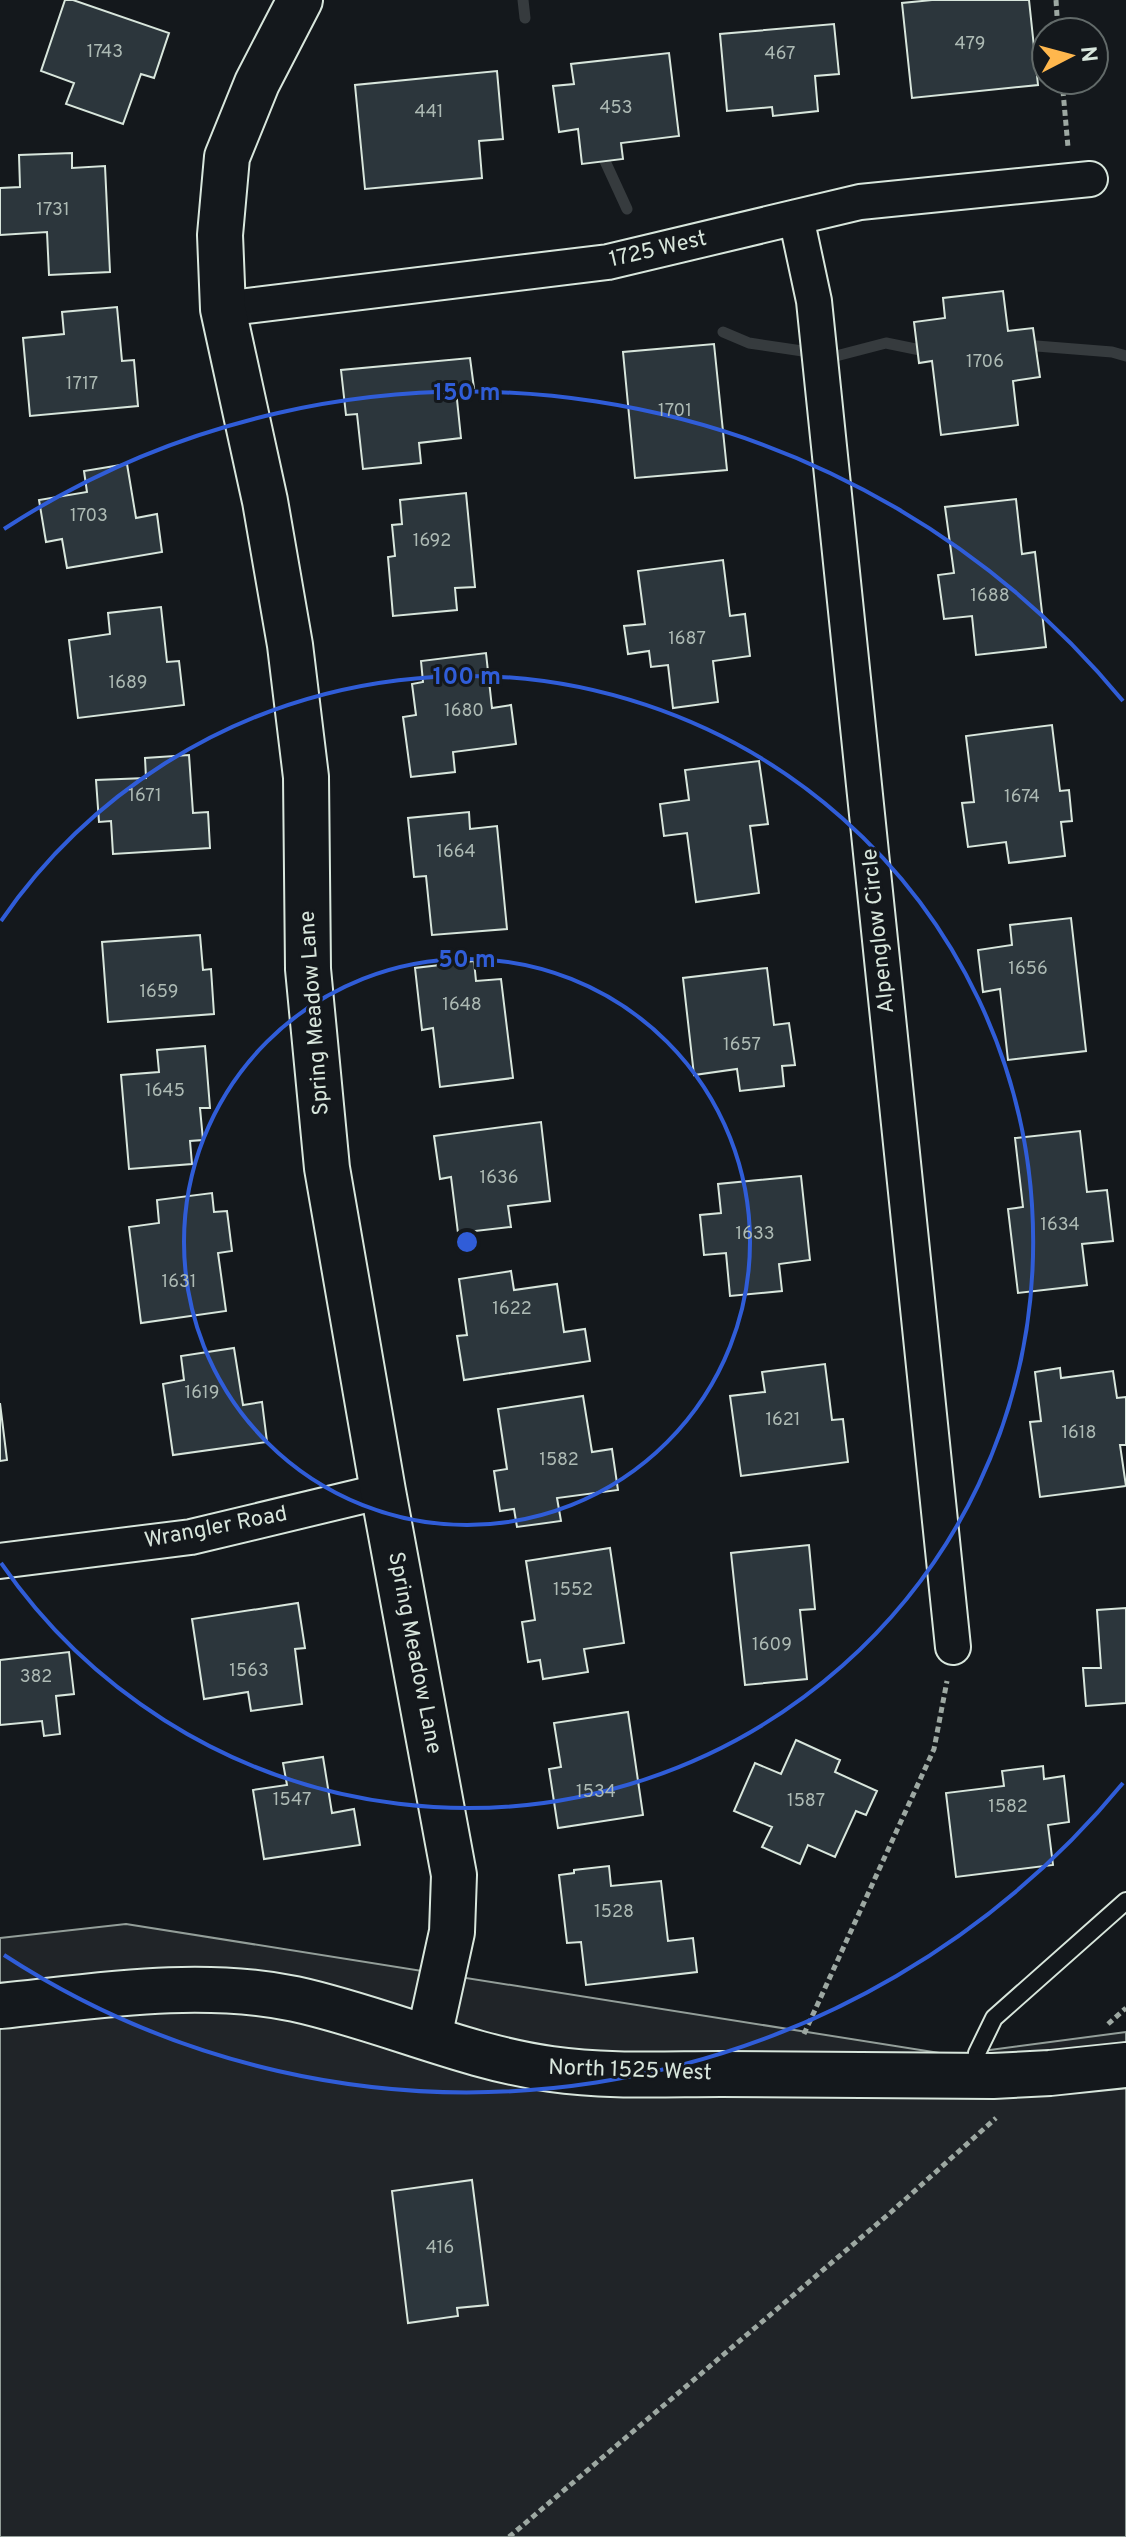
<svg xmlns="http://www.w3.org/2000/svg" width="1126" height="2537" font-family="Overpass,sans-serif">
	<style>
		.green { fill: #202428; stroke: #939e99; stroke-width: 2 }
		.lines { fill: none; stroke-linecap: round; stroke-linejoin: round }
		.stream { stroke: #363b3e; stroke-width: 11 }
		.building { fill: #2c363c; stroke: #d8e6dc; stroke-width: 2 }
		.lane-casing { stroke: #d8e6dc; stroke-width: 20 }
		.street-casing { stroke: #d8e6dc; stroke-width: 38 }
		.secondary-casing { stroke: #d8e6dc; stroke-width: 48 }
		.path { stroke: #9da8a2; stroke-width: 5; stroke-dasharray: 6 4; stroke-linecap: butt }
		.lane { stroke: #14181c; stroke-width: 16 }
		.street { stroke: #14181c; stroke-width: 34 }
		.secondary { stroke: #14181c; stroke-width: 44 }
		.ring { fill: none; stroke: #305dd8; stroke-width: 4 }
		.labels { text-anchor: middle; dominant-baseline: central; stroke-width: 6; stroke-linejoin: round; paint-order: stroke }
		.number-label { font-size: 18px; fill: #adbab4 }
		.street-label { font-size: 22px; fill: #d8e6dc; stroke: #14181c }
		.centre { fill: #305dd8; stroke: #14181c; stroke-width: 4 }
		.ring-label { font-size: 24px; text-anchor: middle; font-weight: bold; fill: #305dd8; stroke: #14181c; stroke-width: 6; stroke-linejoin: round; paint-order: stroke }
	</style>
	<rect width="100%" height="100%" fill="#14181c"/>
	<!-- green -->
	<path class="green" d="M126,1924l826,131 174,-23v505h-1126v-599z"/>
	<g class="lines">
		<!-- stream -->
		<path class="stream" d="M523,0l2,18
			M599,148l28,61
			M723,332l26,11 87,13 50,-13 44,9
			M1024,345l88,7 14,4"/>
	</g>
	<!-- building -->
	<path class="building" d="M65,0h8l96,33 -15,45 -13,-4 -18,50 -57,-20 8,-21 -33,-12z
		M932,0h97l9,85 -126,13 -10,-95z
		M834,24l5,50 -24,2 3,35 -45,5 -1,-9 -45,4 -7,-77z
		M669,53l10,83 -58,7 2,16 -41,5 -4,-35 -19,3 -6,-46 21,-2 -3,-20z
		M497,71l6,68 -24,2 3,37 -117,11 -10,-104z
		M72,153v15l33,-2 5,106 -61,3 -2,-43 -47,3v-47l20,-1 -1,-32z
		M1003,291l5,40 25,-3 7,49 -27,4 5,44 -77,10 -9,-74 -13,2 -5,-41 31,-4 -2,-20z
		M117,307l5,54 12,-1 4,46 -108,10 -7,-78 41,-4 -2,-22z
		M714,344l13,126 -92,8 -12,-126z
		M470,358l4,30 -18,2 5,48 -42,5 2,20 -58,6 -6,-55 -11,1 -5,-45z
		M127,464l9,54 21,-4 5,38 -95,16 -5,-29 -16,3 -7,-42 48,-8 -3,-21z
		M466,493l9,94 -20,1 2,22 -64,6 -5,-59 7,-1 -3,-31 10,-1 -2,-24z
		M1016,499l6,55 13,-2 11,95 -70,8 -4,-39 -28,3 -6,-44 16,-2 -9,-66z
		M723,560l7,56 15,-2 5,42 -37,5 5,41 -45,6 -5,-43 -17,2 -2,-16 -21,3 -4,-28 21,-2 -7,-53z
		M161,607l6,55 12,-1 5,44 -106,13 -9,-78 41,-6 -2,-21z
		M486,653l6,55 19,-3 5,39 -63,8 2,20 -44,5 -8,-60 13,-2 -4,-31 11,-2 -2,-21z
		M1052,725l8,66 9,-1 3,31 -11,1 4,34 -56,7 -3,-21 -38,5 -6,-44 12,-1 -8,-66z
		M189,755l4,58 15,-1 2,36 -97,6 -2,-33 -12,1 -3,-42 50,-2 -1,-20z
		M759,761l9,63 -18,2 9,67 -63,9 -9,-69 -23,3 -4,-32 29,-4 -4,-30z
		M469,812l1,17 27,-3 10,103 -75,6 -6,-59 -12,1 -6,-59z
		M1071,918l15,133 -78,9 -8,-71 -17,3 -5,-42 34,-5 -2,-20z
		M200,935l3,35 8,-1 3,45 -106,8 -6,-80z
		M474,961l2,20 25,-2 12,99 -73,9 -7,-59 -11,2 -7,-62z
		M767,968l7,57 15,-2 6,42 -13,1 2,20 -44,5 -3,-22 -43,6 -11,-97z
		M205,1046l5,62h-10l3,32 -13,1 2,23 -63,5 -8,-94 38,-3 -2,-22z
		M541,1122l9,79 -42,5 3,21 -53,6 -7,-56 -11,2 -6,-43z
		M1080,1131l7,61 20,-2 6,51 -31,3 5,41 -69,8 -10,-84 15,-2 -8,-69z
		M801,1176l9,84 -31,4 3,27 -52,5 -4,-43 -22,2 -4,-40 21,-2 -3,-29z
		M212,1193l2,19 13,-1 5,40 -14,2 8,58 -85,12 -12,-96 30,-4 -2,-23z
		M511,1271l3,19 43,-6 7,48 21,-3 5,32 -126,19 -7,-44 10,-1 -8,-56z
		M234,1348l9,57 19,-3 5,40 -94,13 -10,-71 21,-4 -3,-24z
		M825,1364l7,56 11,-1 5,43 -107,14 -11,-80 35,-4 -3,-20z
		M1060,1368l1,10 52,-7 4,27 9,-1v48h-6l6,41 -86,11 -10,-75 11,-1 -6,-49z
		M583,1396l9,56 20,-3 6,41 -61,8 4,23 -44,6 -3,-18 -14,2 -6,-40 13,-2 -9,-60z
		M0,1403l7,57 -7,1z
		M809,1545l6,64 -15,1 7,69 -62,6 -14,-132z
		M610,1548l14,95 -40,6 4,23 -45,7 -3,-19 -12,2 -6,-40 13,-2 -9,-59z
		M298,1603l7,45 -10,1 7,55 -51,7 -3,-19 -44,7 -12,-80z
		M1126,1608v95l-40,3 -3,-38h18l-4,-58z
		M69,1652l5,42 -18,2 4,38 -16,2 -2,-15 -42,4v-65z
		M628,1712l15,103 -85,13 -9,-59 12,-2 -7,-44z
		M796,1740l44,20 -5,12 42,19 -11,24 -10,-4 -21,46 -27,-12 -8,19 -38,-17 10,-20 -38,-16 21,-48 26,11z
		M323,1757l9,56 22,-4 6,36 -96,14 -11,-69 34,-5 -4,-22z
		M1043,1766l1,13 20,-3 5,46 -21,3 5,40 -97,12 -10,-84 58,-7 -2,-15z
		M609,1866l2,20 50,-5 7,60 25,-3 4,34 -111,13 -5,-43 -14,1 -8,-68 15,-2v-3z
		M472,2180l16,125 -31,3 1,8 -50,7 -16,-132z"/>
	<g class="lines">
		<!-- lane casing -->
		<g class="lane-casing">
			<path id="lane" d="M975,2076l2,-23 17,-35 132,-117"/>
		</g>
		<!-- street casing -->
		<g class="street-casing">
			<path id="street" d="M796,217l18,84 139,1346
				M223,309l385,-47 252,-60 230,-23
				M0,1561l191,-24 192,-46"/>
		</g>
		<!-- secondary casing -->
		<g class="secondary-casing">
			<path id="secondary" d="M300,0l-43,83 -30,74 -7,78 3,74 42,192 25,144 16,132 2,192 19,199 56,323 71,384 -2,57 -23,105
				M0,2006c96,-10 199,-27 295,-7 87,19 169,58 256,70 56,8 113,5 170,5 90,1 181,2 272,2l57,-3 76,-8"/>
		</g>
		<!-- path -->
		<path class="path" d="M1056,0l2,32
			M1062,80l6,67
			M1108,2024l18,-16
			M804,2034l130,-285 13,-68
			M509,2537l381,-324 106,-95"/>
		<!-- lane -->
		<use href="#lane" class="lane"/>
		<!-- street -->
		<use href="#street" class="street"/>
		<!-- secondary -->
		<use href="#secondary" class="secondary"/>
	</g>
	<!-- distance rings -->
	<g class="ring">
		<circle cx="467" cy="1242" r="283"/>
		<path d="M1 921A566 566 0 1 1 1 1563"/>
		<path d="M1123 1783A850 850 0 0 1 4 1955M4 529A850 850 0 0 1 1123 701"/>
	</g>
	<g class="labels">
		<!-- number labels -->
		<g class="number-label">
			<text x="970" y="44">479</text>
			<text x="105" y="52">1743</text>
			<text x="780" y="54">467</text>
			<text x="616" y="108">453</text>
			<text x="429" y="112">441</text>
			<text x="53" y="210">1731</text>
			<text x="985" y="362">1706</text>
			<text x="82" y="384">1717</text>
			<text x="675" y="411">1701</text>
			<text x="89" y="516">1703</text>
			<text x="432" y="541">1692</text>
			<text x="990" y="596">1688</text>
			<text x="687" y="639">1687</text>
			<text x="128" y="683">1689</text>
			<text x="464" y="711">1680</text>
			<text x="145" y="796">1671</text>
			<text x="1022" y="797">1674</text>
			<text x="456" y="852">1664</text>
			<text x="1028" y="969">1656</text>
			<text x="159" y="992">1659</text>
			<text x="462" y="1005">1648</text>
			<text x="742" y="1045">1657</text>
			<text x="165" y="1091">1645</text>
			<text x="499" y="1178">1636</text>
			<text x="1060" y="1225">1634</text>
			<text x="755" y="1234">1633</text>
			<text x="179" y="1282">1631</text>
			<text x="512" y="1309">1622</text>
			<text x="202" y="1393">1619</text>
			<text x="783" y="1420">1621</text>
			<text x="1079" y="1433">1618</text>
			<text x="559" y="1460">1582</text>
			<text x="573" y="1590">1552</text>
			<text x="772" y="1645">1609</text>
			<text x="249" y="1671">1563</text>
			<text x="36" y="1677">382</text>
			<text x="596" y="1792">1534</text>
			<text x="292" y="1800">1547</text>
			<text x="806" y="1801">1587</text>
			<text x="1008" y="1807">1582</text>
			<text x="614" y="1912">1528</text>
			<text x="440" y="2248">416</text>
		</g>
		<!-- street labels -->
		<g class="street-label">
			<text transform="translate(658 250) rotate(-13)">1725 West</text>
			<text transform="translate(879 931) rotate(-96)">Alpenglow Circle</text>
			<text transform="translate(315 1013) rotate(-94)">Spring Meadow Lane</text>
			<text transform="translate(216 1528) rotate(-11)">Wrangler Road</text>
			<text transform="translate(414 1653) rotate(79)">Spring Meadow Lane</text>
			<text transform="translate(630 2071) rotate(2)">North 1525 West</text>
		</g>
	</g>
	<circle cx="467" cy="1242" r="12" class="centre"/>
	<g class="ring-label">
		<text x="467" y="400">150 m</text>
		<text x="467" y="684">100 m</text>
		<text x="467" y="967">50 m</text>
	</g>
	<!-- north arrow -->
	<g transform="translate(1070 56) rotate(84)"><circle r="38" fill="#14181c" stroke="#626a69" stroke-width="2"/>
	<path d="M0-6L14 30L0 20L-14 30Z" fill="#ffb74d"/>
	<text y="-12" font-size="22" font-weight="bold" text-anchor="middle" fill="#d8e6dc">N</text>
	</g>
</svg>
